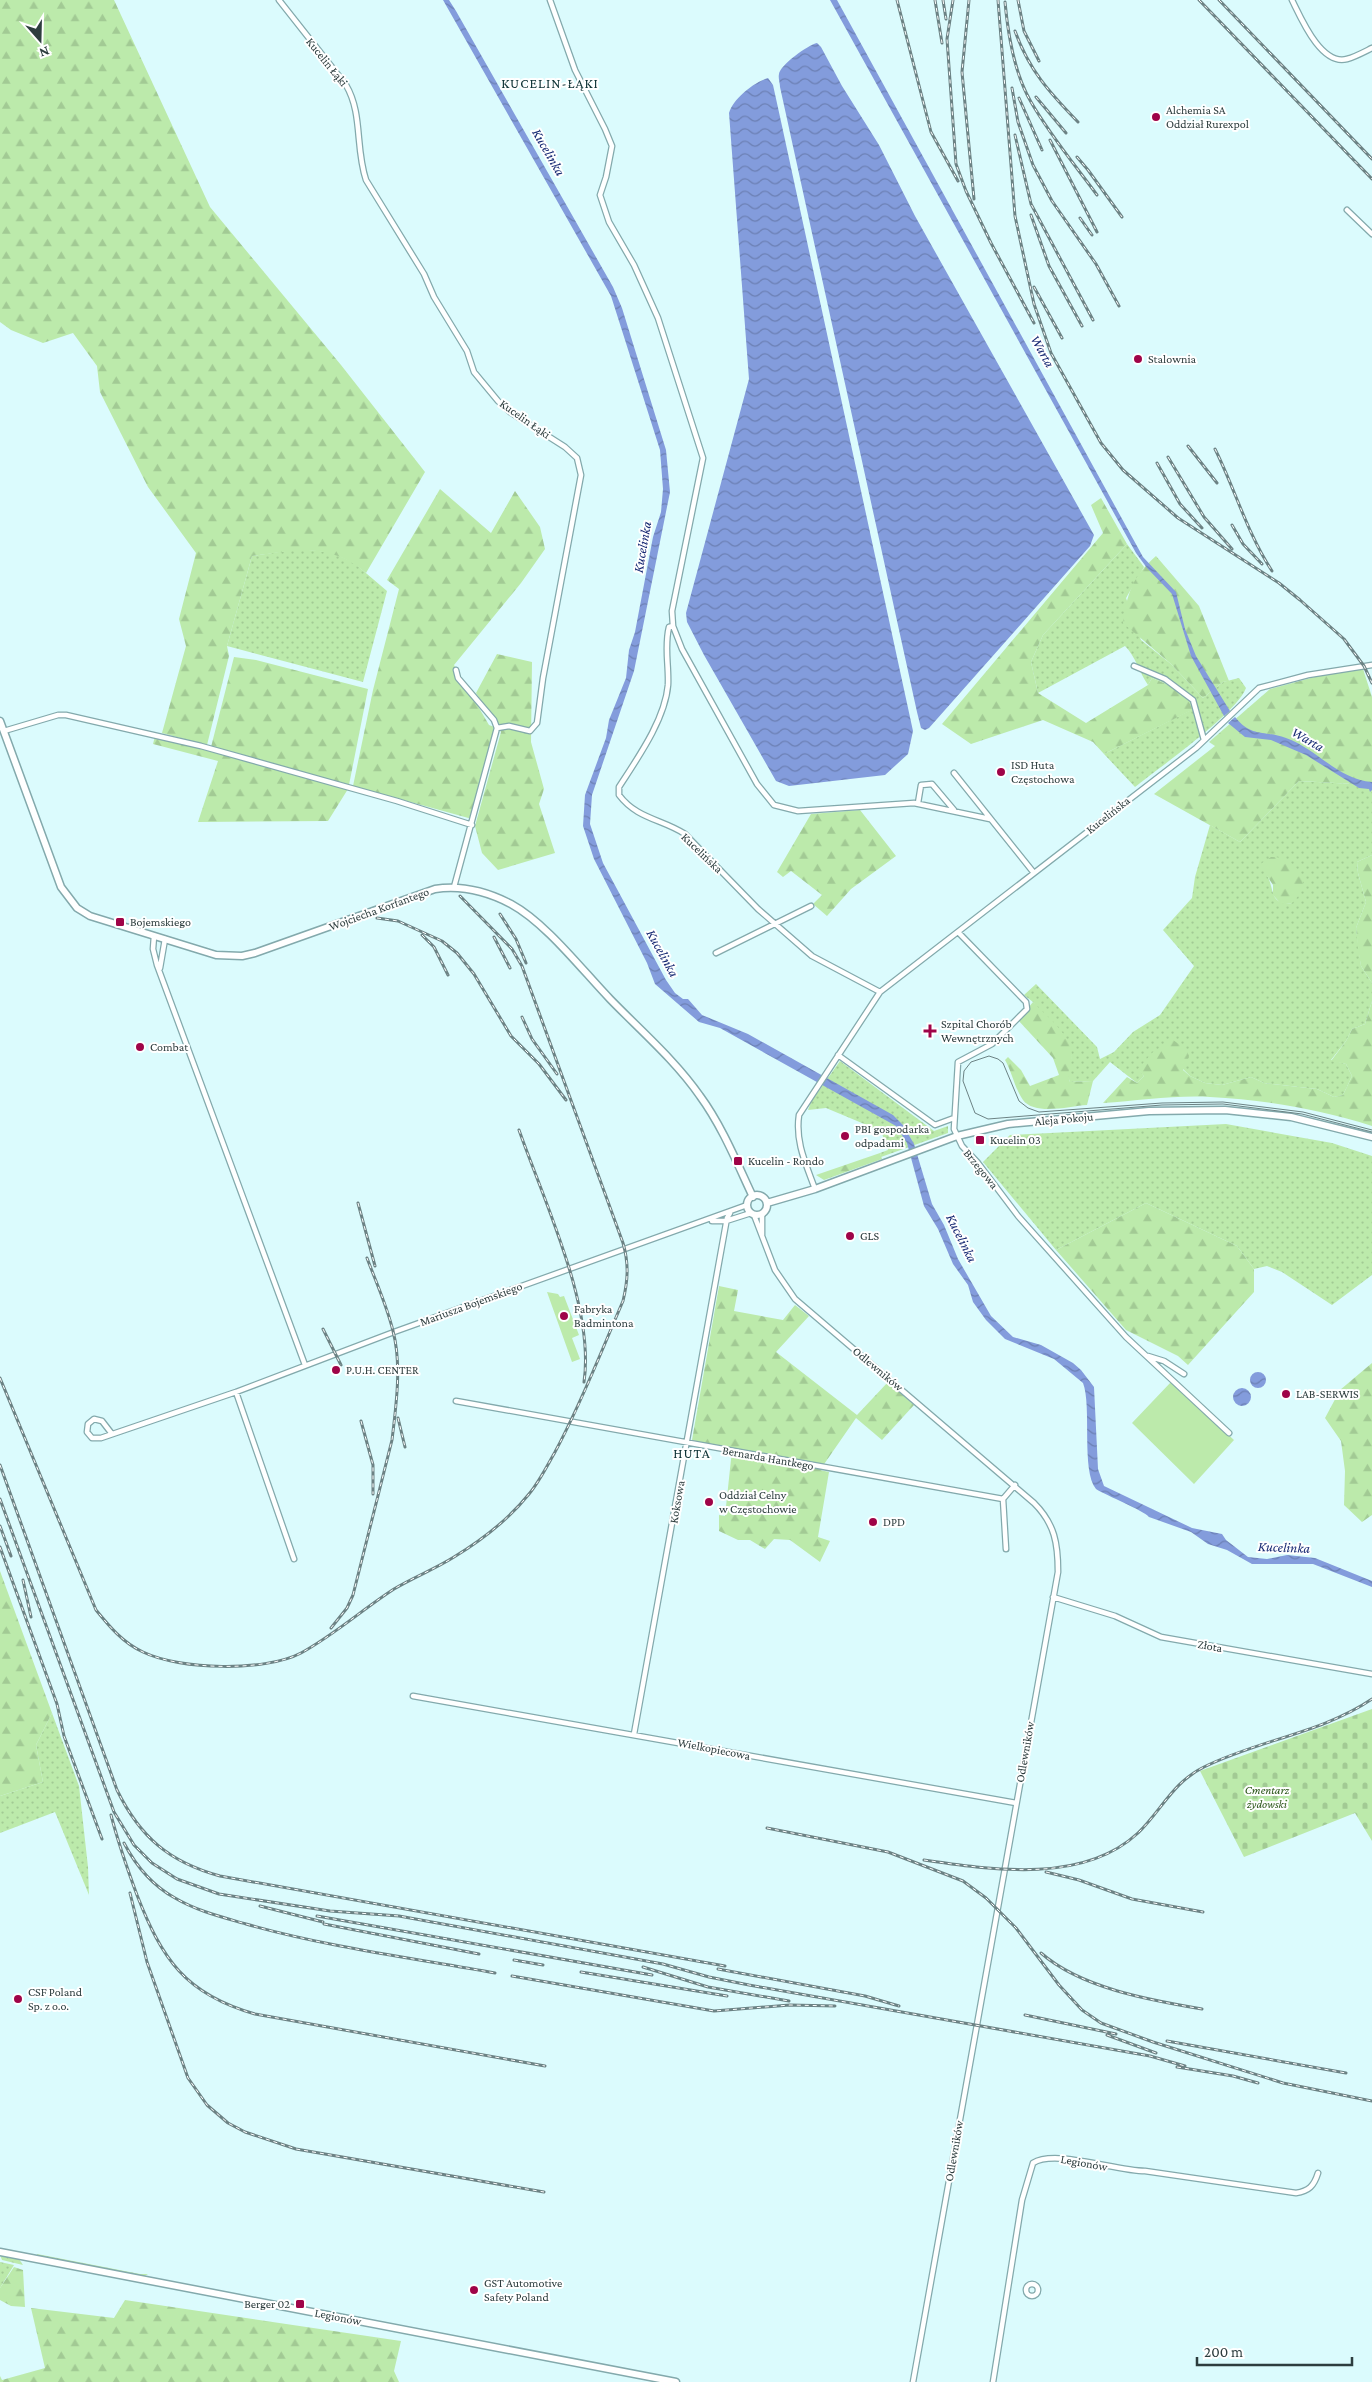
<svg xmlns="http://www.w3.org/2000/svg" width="1372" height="2382" font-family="'Crimson Pro',serif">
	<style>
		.grass { fill: url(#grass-dots); fill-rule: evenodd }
		.forest { fill: url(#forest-firs) }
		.cemetery { fill: url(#cemetery-stones) }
		.park { fill: #bceaab }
		.water { fill: url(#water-waves) }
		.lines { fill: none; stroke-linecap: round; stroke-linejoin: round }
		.street-casing { stroke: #83a9ac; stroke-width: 7 }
		.secondary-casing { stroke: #83a9ac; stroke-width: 9 }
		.street { stroke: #fff; stroke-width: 4.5 }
		.secondary { stroke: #fff; stroke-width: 6 }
		.tram { stroke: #6c8284; stroke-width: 1 }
		.rail-casing { stroke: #6c8284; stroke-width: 3 }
		.rail { stroke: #fff; stroke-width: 1; stroke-dasharray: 4; stroke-linecap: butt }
		.poi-dot { fill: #9f0448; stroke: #fff; stroke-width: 2 }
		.labels { text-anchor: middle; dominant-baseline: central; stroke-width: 4; stroke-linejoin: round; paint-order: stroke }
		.street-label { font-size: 12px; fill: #2d3d3e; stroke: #fff }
		.poi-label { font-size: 12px; fill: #2d3d3e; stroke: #fff; text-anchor: start }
		.park-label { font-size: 12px; font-style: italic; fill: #295416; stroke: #fff }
		.neighbourhood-label { font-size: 14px; letter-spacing: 1px; fill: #0d3235; stroke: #fff }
		.water-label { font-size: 14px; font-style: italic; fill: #172973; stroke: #fff }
	</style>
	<defs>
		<pattern id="grass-dots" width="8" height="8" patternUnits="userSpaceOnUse" patternTransform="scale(1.25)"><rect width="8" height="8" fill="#bceaab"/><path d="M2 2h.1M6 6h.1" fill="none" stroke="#a2ca94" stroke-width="1.8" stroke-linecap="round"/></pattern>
		<pattern id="forest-firs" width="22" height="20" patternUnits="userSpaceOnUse" patternTransform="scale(1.25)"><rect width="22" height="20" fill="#bceaab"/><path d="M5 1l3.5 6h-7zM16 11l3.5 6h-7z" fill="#a2ca94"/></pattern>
		<pattern id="cemetery-stones" width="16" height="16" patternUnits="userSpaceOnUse" patternTransform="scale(1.25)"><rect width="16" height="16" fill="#bceaab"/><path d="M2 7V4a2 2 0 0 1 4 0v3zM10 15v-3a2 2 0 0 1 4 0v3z" fill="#a2ca94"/></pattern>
		<pattern id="water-waves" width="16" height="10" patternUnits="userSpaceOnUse" patternTransform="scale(1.25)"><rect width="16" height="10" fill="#839cdc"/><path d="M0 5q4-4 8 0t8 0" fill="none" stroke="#6c80b4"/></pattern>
	</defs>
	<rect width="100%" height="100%" fill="#dbfbfd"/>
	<!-- grass -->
	<path class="grass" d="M1127,544l17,23 -18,31 15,42 30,24 32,34 20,-16 16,-4 7,10c-10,26 -86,79 -111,99l-31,-33 87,-44 -17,-23 -22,-9 -4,7c-9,-13 -12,-28 -23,-39l-87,47 -7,-31 12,-27z
		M298,549l32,3 23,10 34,29 -24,91 -136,-36 25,-90z
		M1299,781l73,4v70l-15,7 1,11 8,29 -10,26 5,38 11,17v18l-7,23 -13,5 -6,12 -15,19 15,4 6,12 -9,19 -9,2 -17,-8 -53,-6 -13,-6 -29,8 -17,-2 -15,-7 -7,-7h-44l5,7 -7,7 -27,-21 -17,19 -23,1 -3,-8 5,-18 -39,-54 -9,-7 12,-11 61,63 3,12 14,-7 19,-20 27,-17 34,-49 -31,-36 29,-32 3,-21 15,-52 30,17zM1267,875l25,28c-23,2 -17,-13 -25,-28z
		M840,1061l94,70 14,-5v7l-67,24 -1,-4 8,-3 -7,-19 -55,-23 -18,2 3,-8z
		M1226,1124l106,19 40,13v119l-40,30 -50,-33 -15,-6 -13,3 -17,-23 -91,-43 -90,47 -73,-88 27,-27z
		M52,1713l27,73 9,81 1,28 -34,-83 -55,21v-37l43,-14 -7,-37z
		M37,2254l103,20h8l-5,3 -106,-20z
		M0,2255l19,4 4,6 -21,-5z
		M0,2262l14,3 -14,23z"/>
	<!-- forest -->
	<path class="forest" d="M0,0h114l96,207 131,158 84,107 -59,101c-36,-31 -70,-23 -114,-17l-25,90 2,10 -22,89 -45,-12 24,-87 -7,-27 17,-66 -48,-66 -48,-95 -3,-26 -24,-33 -30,10 -32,-13 -11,-8z
		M440,489l51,44 24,-42 25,36 5,22 -24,34 -67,82 35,60 8,3 -25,91 -119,-33 20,-96 26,-101 -12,-9z
		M1101,498l26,46 -84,91 -12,27 7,31 48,30 62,-38 4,-7c16,7 36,13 40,32l-88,44 -11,-12 -50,-22 -72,24 -29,-20 161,-191 -12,-28z
		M1156,556l43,50 30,75 -6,1 -20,16 -32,-34 -48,-41c4,-30 10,-47 33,-67z
		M497,654l35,8 -1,80 13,47 -5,15 16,49 -57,17 -16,-17 -7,-27 26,-94 -25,-39z
		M234,657l22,3 112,29 -19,96 -138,-38z
		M1363,669l9,28v88l-73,-4 -59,61 -86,-48 61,-48 -6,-4 61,-53 52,-14z
		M155,736l186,49 7,4 -20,32 -130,1 20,-61 -65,-17z
		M860,810l36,46 -45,33 -24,27 -14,-12 9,-9 -31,-24 -8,6 -6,-5 34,-58z
		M1372,855v128l-11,-17 -3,-17 -2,-21 10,-26 -8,-29 -1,-11z
		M1271,857c16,0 25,8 33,22l-5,16 -7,8 -11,1 -8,-9v-10l-12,-18 1,-4z
		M1372,1001v125c-53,-17 -107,-26 -162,-29 -35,-2 -72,4 -107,6l24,-26 10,6 7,-7 -6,-7 15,-17 20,-12 13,9 3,7 -6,14 7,6 15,7 17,2 29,-8 13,6 53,6 17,8 9,-2 9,-19 -6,-12 -15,-3 15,-20 6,-12 13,-5z
		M1033,1002c13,14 38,32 39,54 0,10 -6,15 -2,26l23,-1 -6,24c-17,1 -52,11 -64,-5 -8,-11 -11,-28 -18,-40l3,-3 13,13 9,16 29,-11 -6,-17 -35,-38z
		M880,1153l2,6 -58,21 -8,-5z
		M1146,1203l91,43 17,23v23l-66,73 -10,-9 -52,-26 -70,-80z
		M719,1286l19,4 -4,21 49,9 12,-15 14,11 -33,36 81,63 31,-33 26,23 -32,35 -26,-22 -36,52 9,2 -11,65 12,4 -10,21 -30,-22 -16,-1 -9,10 -15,-9h-12l-19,-9v-16l6,1 7,-66 -40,-10z
		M1372,1363v152l-10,7 -18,-17 1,-34 -4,-30 -16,-23 15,-28z
		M0,1571l52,142 -16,32 7,37 -43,14z
		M14,2267l9,3 2,37 -14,-1 -11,-6v-12z
		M125,2300l276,41 -7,30 5,11h-399v-6l2,4 43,-12 -14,-60 83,10z"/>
	<!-- cemetery -->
	<path class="cemetery" d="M1372,1709v132l-17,-28 -111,44 -44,-86z"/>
	<!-- park -->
	<path class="park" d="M547,1292l11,2 2,3 4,-1 15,39 -7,3 8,21 -8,3z
		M1171,1382l63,58 -40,44 -62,-61z"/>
	<!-- water -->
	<path class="water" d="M443,0h6l7,11 157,276 9,21 44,142 4,42 -36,179 -42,124 -2,29 13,39 63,117 9,13 8,6h5l14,16 46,19 145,81 10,10 11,19 18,60 12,21 14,34 33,57 22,21 28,8 32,18 8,7 13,17 4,82 6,17 88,42 30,6 4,6 22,17 19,2 20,-4 28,3 57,23v6l-59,-23h-61l-25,-14 -19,-6 -17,-12 -42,-15c-6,-7 -42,-21 -53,-28 -15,-18 -4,-83 -13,-106l-29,-24 -49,-20 -19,-19 -13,-18 -5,-17 -15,-21 -15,-35 -14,-23 -17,-63 -11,-17 -176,-98 -21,-6 -44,-38 -8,-21 -53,-104 -11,-33 2,-31 21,-57 3,-18 17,-42 3,-28 6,-18 18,-95 8,-25 2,-23 -3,-39 -49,-154z
		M830,0h7l306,557 33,35 9,37 11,27 34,55 -6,5 -33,-60 -19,-62 -25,-26 -11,-15z
		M817,43l4,4 21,39 37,59 36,71 179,319 -4,11 -161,182 -4,2 -4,-2 -4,-16 -137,-625c0,-4 -2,-9 -1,-13 1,-9 29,-29 38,-31z
		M768,78l5,7 9,41 131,605 -5,23 -23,21 -96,11 -13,-5 -72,-126 -17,-33 -1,-9 63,-234 -20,-266c5,-15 24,-30 39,-35z
		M1235,717c17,21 29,13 51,21 31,11 53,42 86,44v8l-2,2 -1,-3 -10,-1 -53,-33 -35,-15 -26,-3 -17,-14z
		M1250 1380a8 8 0 1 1 16 0a8 8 0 1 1-16 0Z
		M1233 1397a9 9 0 1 1 18 0a9 9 0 1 1-18 0Z"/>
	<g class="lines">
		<!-- street casing -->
		<g class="street-casing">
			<path id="street" d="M279,0l67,85c17,29 9,62 20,95l58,94 10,23 33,54 7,21 24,29 12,11 55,35 12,11 4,17 -38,203 -6,45 -7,8 -21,-5 -12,2
				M550,0l25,70 30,59 7,17 -6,31 -6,18 9,27 25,43 24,53 45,140 -31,153 1,15 9,23 75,135 17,21 24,6 116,-8 76,16
				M1292,0c9,18 29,66 55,59 8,-2 17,-7 25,-11
				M1347,210l25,24
				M673,626l-4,1c-5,20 0,38 -1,58 -3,35 -31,74 -49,102v8c18,24 43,24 66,39l73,75 54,47 68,36
				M1134,666l31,13 28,21 11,40
				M4,731l54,-16h8l135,31 196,55 75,24
				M954,773l80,100
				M918,803l3,-18 11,-1 22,26
				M454,887l43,-159 -3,-8 -36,-42 -2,-8
				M958,932l68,70 1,7 -35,35 -34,18 -4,67 8,17 16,17 40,53 108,121 103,96
				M154,936l-1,13 4,16 148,400
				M716,953l95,-47
				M160,968l5,-29
				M838,1055l97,70 19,-7
				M815,1189c-9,-25 -20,-47 -16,-74l81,-123 316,-244 63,-60 49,-13 64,-10
				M754,1215l21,55 20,29 239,204c21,21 24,41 24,69l-145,810
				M712,1221h14l25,-8
				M762,1235v-21
				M1148,1356l16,5 20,13
				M236,1392l58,167
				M456,1401l547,98 12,-14
				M112,1434l-10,-13 -8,-2 -6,5 -1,8 5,6h9l135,-46 158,-60 353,-127
				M1003,1499l3,50
				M1053,1597l62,19 46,21 211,37
				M413,1696l603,107
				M634,1734l93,-516 3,-5
				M1026 2290a6 6 0 1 1 12 0a6 6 0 1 1-12 0Z
				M993,2382l29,-182 11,-37c22,-14 83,8 112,8l151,22c13,-2 18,-7 22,-20"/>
		</g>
		<!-- secondary casing -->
		<g class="secondary-casing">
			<path id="secondary" d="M0,721l61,166 16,21 13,8 126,39 26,1 13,-3 180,-64c26,-4 53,3 76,15 35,19 71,66 99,95 30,31 65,61 90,97 22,30 37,67 53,101
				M747 1205a10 10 0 1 1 20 0a10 10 0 1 1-20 0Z
				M767,1203l48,-14 142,-53 51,-12 141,-13 76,-1 66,7 81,20
				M0,2252l676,130"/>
		</g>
		<!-- street -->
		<use href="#street" class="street"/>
		<!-- secondary -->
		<use href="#secondary" class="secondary"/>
		<!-- tram -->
		<path class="tram" d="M1372,1130l-69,-18 -80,-10 -61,1 -123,9 -11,-4 -9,-7 -16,-38 -5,-4 -9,-3 -18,6 -7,9 -1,10 12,32 13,6 174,-14 61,-1 79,10 70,18"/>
		<!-- rail casing -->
		<g class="rail-casing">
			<path id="rail" d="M897,0l34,132 27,49
				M935,0l7,43
				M943,0l3,19
				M953,0l-6,39 9,125 10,27 25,52 43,80
				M969,0l-7,72 12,127
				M998,0l17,216 19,88 17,49 50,90 22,27 55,48 101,65 21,17 44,39 20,27 8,17
				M1018,0l6,31 15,30
				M1199,0l173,179
				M1219,0l153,159
				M1005,2c3,33 9,71 26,100 19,33 44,63 66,93
				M1015,31c14,39 34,61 63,91
				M1012,88l6,34 15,43 19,36 44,63 23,42
				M1036,97l30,36
				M1019,98l23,52
				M1015,135l16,69 62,116
				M1050,140l47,92
				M1077,157l11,13 34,47
				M1031,215l18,51 33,60
				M1080,218l12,17
				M1034,287l28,51
				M1188,446l29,37
				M1215,449c20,40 32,84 57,122
				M1168,457l36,60 28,32
				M1157,463l23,41 22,24
				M1232,525l11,19 19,20
				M500,914l16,25 10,24
				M377,918l21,3 44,20 15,12 17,21 37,62 28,28 27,36
				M422,935l12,12 14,28
				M494,937l16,31
				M522,1017l10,22 25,35
				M519,1130c25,71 76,178 65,252
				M358,1203l17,63
				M323,1329l18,36
				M0,1378l96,232c13,16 27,33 47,42 37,18 122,20 158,1 33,-18 62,-44 93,-64 20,-12 41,-20 60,-32 28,-17 55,-38 75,-63 10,-12 18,-28 26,-42 26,-48 46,-100 68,-151 5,-21 6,-37 0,-58l-101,-277 -10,-17 -52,-53
				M398,1418l7,29
				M361,1421l12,44v29
				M0,1465l117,325c23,47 52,72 103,86l505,90
				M0,1499l114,313 20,33 18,18 25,16 42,15 111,17 69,5 264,48 46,13 40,8 401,71 35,10
				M0,1526l11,30
				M0,1547l57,157 7,32 38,103
				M23,1580l8,37
				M331,1628l16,-20 6,-13 39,-155c4,-34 10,-75 1,-109 -6,-25 -17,-49 -26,-73
				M111,1815c7,27 16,53 26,80 25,64 48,99 118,119l290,52
				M767,1828l121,24 75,29 23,17 30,30 43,57 23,25 19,13 52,19 130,41 89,18
				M124,1843c12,23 29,43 51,55 22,13 47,19 71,26 81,23 166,34 249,49
				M924,1860c69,10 159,24 214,-27 23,-22 35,-51 66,-66 54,-27 118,-34 168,-68
				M1046,1872l33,8 53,19 71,13
				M130,1893l17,69 41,116 19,27 21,18 17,9 51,17 248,43
				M260,1906l63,16
				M317,1916l335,59
				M324,1924l155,30
				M1041,1953c40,35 108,47 161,56
				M514,1960l29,5
				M643,1967l65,20 81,14
				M718,1969l147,27 34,10
				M581,1972l146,24
				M512,1976l202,35 76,-6 45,1
				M1025,2015l91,19
				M1107,2035l49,18
				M1167,2041l179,32
				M1177,2067l56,9 25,7"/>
		</g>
		<!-- rail -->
		<use href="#rail" class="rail"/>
	</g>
	<!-- markers -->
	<g class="poi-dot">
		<circle cx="1156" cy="117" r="5"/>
		<circle cx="1138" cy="359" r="5"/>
		<circle cx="1001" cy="772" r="5"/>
		<rect x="115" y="917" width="10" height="10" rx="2.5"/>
		<path d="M927.5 1023.5h5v5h5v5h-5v5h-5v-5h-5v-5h5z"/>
		<circle cx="140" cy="1047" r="5"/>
		<circle cx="845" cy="1136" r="5"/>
		<rect x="975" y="1135" width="10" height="10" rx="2.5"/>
		<rect x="733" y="1156" width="10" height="10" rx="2.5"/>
		<circle cx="850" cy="1236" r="5"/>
		<circle cx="564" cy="1316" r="5"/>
		<circle cx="336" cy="1370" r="5"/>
		<circle cx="1286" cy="1394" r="5"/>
		<circle cx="709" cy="1502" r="5"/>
		<circle cx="873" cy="1522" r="5"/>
		<circle cx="18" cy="1999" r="5"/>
		<circle cx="474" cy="2290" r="5"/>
		<rect x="295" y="2299" width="10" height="10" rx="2.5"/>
	</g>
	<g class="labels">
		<!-- street labels -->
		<g class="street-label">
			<text transform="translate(327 62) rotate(51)">Kucelin Łąki</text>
			<text transform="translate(525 419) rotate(35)">Kucelin Łąki</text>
			<text transform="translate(1108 815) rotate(-38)">Kucelińska</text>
			<text transform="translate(702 853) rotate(44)">Kucelińska</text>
			<text transform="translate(379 909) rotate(-20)">Wojciecha Korfantego</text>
			<text transform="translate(1064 1119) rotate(-5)">Aleja Pokoju</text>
			<text transform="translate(981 1169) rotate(51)">Brzegowa</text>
			<text transform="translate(471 1304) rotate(-20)">Mariusza Bojemskiego</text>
			<text transform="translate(878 1369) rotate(40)">Odlewników</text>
			<text transform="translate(768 1458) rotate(10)">Bernarda Hantkego</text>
			<text transform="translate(677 1502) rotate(-80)">Koksowa</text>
			<text transform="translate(1210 1646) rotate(10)">Złota</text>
			<text transform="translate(714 1749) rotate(11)">Wielkopiecowa</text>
			<text transform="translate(1025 1752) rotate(-80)">Odlewników</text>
			<text transform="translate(954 2151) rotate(-80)">Odlewników</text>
			<text transform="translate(1084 2163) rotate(10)">Legionów</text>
			<text transform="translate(338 2317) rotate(11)">Legionów</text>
		</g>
		<!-- poi labels -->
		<g class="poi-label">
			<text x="1166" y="110">Alchemia SA<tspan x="1166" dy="14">Oddział Rurexpol</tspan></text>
			<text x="1148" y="359">Stalownia</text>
			<text x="1011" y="765">ISD Huta<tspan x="1011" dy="14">Częstochowa</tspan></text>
			<text x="130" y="922">Bojemskiego</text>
			<text x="941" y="1024">Szpital Chorób<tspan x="941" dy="14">Wewnętrznych</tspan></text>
			<text x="150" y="1047">Combat</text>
			<text x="855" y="1129">PBI gospodarka<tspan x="855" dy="14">odpadami</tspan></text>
			<text x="990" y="1140">Kucelin 03</text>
			<text x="748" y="1161">Kucelin - Rondo</text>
			<text x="860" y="1236">GLS</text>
			<text x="574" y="1309">Fabryka<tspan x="574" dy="14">Badmintona</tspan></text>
			<text x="346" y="1370">P.U.H. CENTER</text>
			<text x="1296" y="1394">LAB-SERWIS</text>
			<text x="719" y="1495">Oddział Celny<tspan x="719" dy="14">w Częstochowie</tspan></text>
			<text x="883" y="1522">DPD</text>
			<text x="28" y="1992">CSF Poland<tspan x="28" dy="14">Sp. z o.o.</tspan></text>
			<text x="484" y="2283">GST Automotive<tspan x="484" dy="14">Safety Poland</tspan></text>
			<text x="290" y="2304" text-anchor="end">Berger 02</text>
		</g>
		<!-- park labels -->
		<g class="park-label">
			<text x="1267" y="1790">Cmentarz<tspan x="1267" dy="14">żydowski</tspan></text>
		</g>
		<!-- neighbourhood labels -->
		<g class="neighbourhood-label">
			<text x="550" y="83">KUCELIN-ŁĄKI</text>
			<text x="692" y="1453">HUTA</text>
		</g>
		<!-- water labels -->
		<g class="water-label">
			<text transform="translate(549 152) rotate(60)">Kucelinka</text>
			<text transform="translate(1043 351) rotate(61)">Warta</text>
			<text transform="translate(642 547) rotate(-80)">Kucelinka</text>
			<text transform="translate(1308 739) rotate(30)">Warta</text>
			<text transform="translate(663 953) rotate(61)">Kucelinka</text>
			<text transform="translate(962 1238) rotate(63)">Kucelinka</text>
			<text transform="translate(1284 1547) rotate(2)">Kucelinka</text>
		</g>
	</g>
	<!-- north arrow -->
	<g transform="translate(40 40) rotate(160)" stroke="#ffffff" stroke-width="4" paint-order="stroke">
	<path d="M0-4L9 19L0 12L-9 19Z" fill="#2d3d3e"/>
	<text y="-8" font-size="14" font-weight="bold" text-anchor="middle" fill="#2d3d3e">N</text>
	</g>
	<!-- scale -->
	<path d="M1197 2357v8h155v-8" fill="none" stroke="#2d3d3e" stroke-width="2.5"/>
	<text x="1204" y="2357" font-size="15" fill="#2d3d3e" stroke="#ffffff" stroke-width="4" paint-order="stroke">200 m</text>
</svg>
